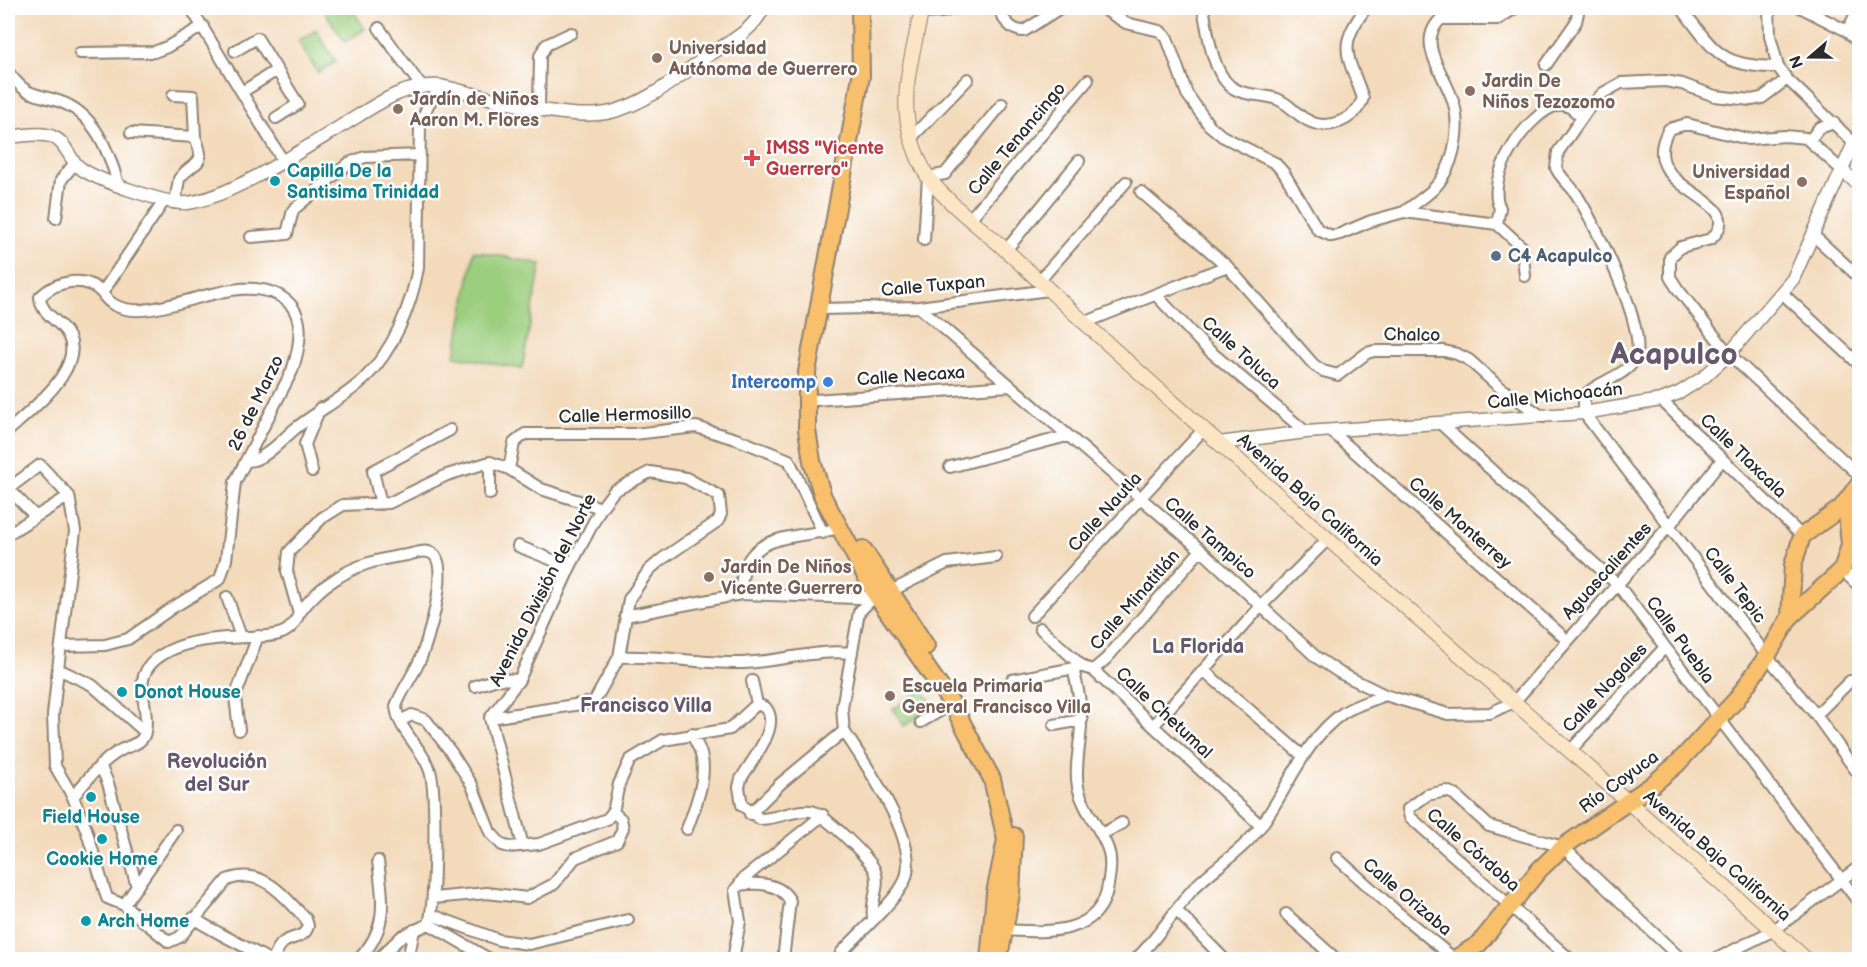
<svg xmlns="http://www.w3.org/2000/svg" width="1867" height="967" font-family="'Balsamiq Sans',sans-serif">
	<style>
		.green { fill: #9bce7e; stroke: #637c54; stroke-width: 1.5 }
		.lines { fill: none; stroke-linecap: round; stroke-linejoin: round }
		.minor-casing { stroke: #8f8273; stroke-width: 14 }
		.tertiary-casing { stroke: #8f8273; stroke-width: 15 }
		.secondary-casing { stroke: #8f8273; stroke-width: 16 }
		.primary-casing { stroke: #8f8273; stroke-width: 20 }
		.minor { stroke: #fff; stroke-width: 10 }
		.tertiary { stroke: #fff; stroke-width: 12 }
		.secondary { stroke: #fce5c4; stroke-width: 14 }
		.primary { stroke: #f8bf6c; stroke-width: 16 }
		.education-dot { fill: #8d6e63; stroke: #fff; stroke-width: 2 }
		.health-dot { fill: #e0444e; stroke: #fff; stroke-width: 2 }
		.culture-dot { fill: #0f9aa8; stroke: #fff; stroke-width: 2 }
		.service-dot { fill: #5c6f8a; stroke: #fff; stroke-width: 2 }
		.shop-dot { fill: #3f7fe0; stroke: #fff; stroke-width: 2 }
		.labels { text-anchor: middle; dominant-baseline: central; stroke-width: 5; stroke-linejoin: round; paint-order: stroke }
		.education-label { font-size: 18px; font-weight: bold; fill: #785e54; stroke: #fff; text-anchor: start }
		.street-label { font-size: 18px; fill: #2b2b2b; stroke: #fff }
		.health-label { font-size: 18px; font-weight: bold; fill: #be3a42; stroke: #fff; text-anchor: start }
		.culture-label { font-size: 18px; font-weight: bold; fill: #0d838f; stroke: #fff; text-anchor: start }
		.service-label { font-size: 18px; font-weight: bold; fill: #4e5e75; stroke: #fff; text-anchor: start }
		.shop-label { font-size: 18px; font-weight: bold; fill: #366cbe; stroke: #fff; text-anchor: end }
		.neighbourhood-label { font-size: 20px; font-weight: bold; fill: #66586c; stroke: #fff }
		.town-label { font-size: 30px; font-weight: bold; fill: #66586c; stroke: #fff }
	</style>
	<rect width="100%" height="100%" fill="#fff"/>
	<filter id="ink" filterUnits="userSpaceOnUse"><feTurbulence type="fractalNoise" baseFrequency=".0167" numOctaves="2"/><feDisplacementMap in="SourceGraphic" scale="12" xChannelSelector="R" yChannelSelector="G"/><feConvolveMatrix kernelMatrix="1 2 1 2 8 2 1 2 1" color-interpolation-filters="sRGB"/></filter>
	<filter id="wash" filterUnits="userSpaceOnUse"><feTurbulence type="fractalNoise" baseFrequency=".008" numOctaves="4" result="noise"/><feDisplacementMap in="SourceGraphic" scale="24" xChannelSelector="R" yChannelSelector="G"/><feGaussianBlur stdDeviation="1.35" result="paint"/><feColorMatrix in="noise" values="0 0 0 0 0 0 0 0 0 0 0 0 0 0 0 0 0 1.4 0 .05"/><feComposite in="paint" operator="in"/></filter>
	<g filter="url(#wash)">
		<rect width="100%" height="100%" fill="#f3dabb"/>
		<!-- green -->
		<path class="green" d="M322,8h29l14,21 -20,13z
			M316,30l20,32 -18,11 -20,-32z
			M474,251l67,13 -19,105 -67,-13z
			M923,690l11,17 -30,19 -11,-17z"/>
	</g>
	<g filter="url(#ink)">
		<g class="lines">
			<!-- minor casing -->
			<g class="minor-casing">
				<path id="minor" d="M191,8l92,153
					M999,8c3,11 12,23 25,23l36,-23
					M1102,8l24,15 34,8 7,7 20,56 22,31 13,11 53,27 9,10 34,57 14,6 8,-2 31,-13 33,-9 93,12 25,23 3,29
					M1203,8c5,23 8,60 26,77 11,11 34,9 48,14 13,5 18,15 30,21 20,12 49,0 56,-22 -15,-43 -27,-51 3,-90
					M1769,8l1,28 8,31 9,12 67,64 6,-10
					M1802,8l45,23 13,14
					M1682,9c33,42 37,58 96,58
					M921,13l21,-1 14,-4
					M1441,19h57l17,-11
					M379,28l42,58
					M1847,31l12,-23
					M235,51l22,-13 41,66 -22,14
					M80,53l74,-1 13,-5 36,-21
					M1546,65l30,-43 3,-14
					M8,72c20,25 22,20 50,29 36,11 51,50 60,83
					M1787,79l-25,19 -11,2 -36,-4 -33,-12 -17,-3 -44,2 -18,10 -15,16 -30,43 -2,16c5,11 16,18 22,29 16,26 72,135 57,162 -10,18 -37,22 -51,37v17l183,243 49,59 44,61
					M242,92l35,-22
					M173,95l20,1 2,41
					M539,108l1,-52 6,-11 25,-12
					M131,133l64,4c13,31 -1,22 -16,42l-4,24
					M912,137l56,-58
					M1810,140l9,-12 15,-5
					M1843,171l-37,-33 -21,-2 -37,3 -61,-15 -18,5c-37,64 85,67 42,110l-30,8 -11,10v20l7,11 52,66 131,122
					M1141,192l86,74 87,99 9,6 15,4 29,-22 7,-2h70l13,3 12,6 29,26 45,31
					M1404,212c13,-10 30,-20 38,-34 14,-21 19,-56 10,-80 -13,-35 -43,-64 4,-90
					M56,218l5,-38 14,-17
					M970,219l118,-139
					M1497,224l3,-16c-16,-30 27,-95 58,-103 10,-2 17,6 24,13
					M1814,236l46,42
					M251,237l36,-3 6,-24 56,-47 16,-6 55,-2
					M924,240l4,-63 17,-3 57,-70
					M1006,250l73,-89
					M1039,281l87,-99
					M1782,293l78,72
					M1156,295l48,51 102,86
					M919,307l282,243 115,107 24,16 45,22 63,19 42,-1 24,-11 155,-176 53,-66
					M819,309l100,-2 130,-17
					M1084,323l143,-57
					M815,400l194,-14
					M1661,400l141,136
					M1442,425l176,160 242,319
					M8,431c24,-22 89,-71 53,-105 -9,-9 -21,-16 -21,-29 17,-17 46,-22 62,-4
					M1331,431l236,209
					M247,461c18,0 35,-22 49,-33 21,-17 48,-30 68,-49 29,-28 47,-72 54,-111l2,-143 8,-20 13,-19
					M950,467l117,-31
					M509,469l5,-26 11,-9h109l62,-7 43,13 50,20 34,73
					M312,471l-7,-27 15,-36
					M8,488l27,28
					M8,489l32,-24 29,31
					M490,494v-32
					M381,504l-8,-33 77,-41
					M8,534l61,-38 6,35 -17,138 34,16 53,47
					M518,546l52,21
					M1842,570l18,17
					M741,594c-1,-64 52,-54 99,-66
					M227,597l14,40
					M299,614l-12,-43 2,-19 33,-34 21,-13 46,-2 58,-28 43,-13 19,7 32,20 60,19
					M625,616l116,-22 116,4 32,-6 58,-29 49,-6
					M1032,616l171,-186
					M1040,628l43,39 10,3 168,156
					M63,646l42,-1 23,-6 44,-31 48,-29 6,-19 9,-78 57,-111c7,-21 15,-53 -5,-70 -50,-43 -152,44 -185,-8l62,-92
					M619,657c41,-2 82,7 123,6 37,-1 73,-14 110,-10
					M58,669l-5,46 2,51 18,31 13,32 21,69 17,7 45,37 11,-5 47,-57c36,-14 56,16 79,39l2,7c-3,12 -15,10 -24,16 -6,4 -8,11 -11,18
					M1093,670l13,-11 95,-109
					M1203,670l100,86
					M1012,680l68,-13
					M752,681l5,23
					M475,686l22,-7 22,1
					M757,704l9,4c15,19 -15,53 -25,71l-2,8 3,18 18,14c17,0 35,-10 51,-8 12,2 60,48 64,60 6,15 -5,31 -2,46
					M1816,715l34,-34
					M490,718l104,-16 25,-45 10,-58 20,-29 13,-11 56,-38 3,-7 -2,-18 -33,-18 -36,-6 -36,19 -13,17 -31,59 -51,113 -29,38 33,128
					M400,721l12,-6 14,5 25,32 21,33 18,47 12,13 7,2 30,-3 68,-25 6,-7 6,-28 11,-24 33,-20 67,-11 27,-25
					M921,722l31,-18
					M1054,725l28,-5
					M1154,725l108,-120 65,-65
					M239,730l-4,-33 23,-61
					M1570,751l95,-104
					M100,765l8,18 29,104
					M73,797c14,-17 28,-36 48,-47 9,-5 22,-6 24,-18 6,-26 -15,-51 10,-72 25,-21 65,-22 95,-23 12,-1 26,0 36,-6 8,-5 9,-10 13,-17 7,-11 22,-26 32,-32 23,-17 48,-23 76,-27 9,-2 18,-6 26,-1 18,12 -6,91 -14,108 -7,15 -17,28 -23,44 2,25 27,42 34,65 7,22 5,131 -1,153
					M750,814l30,-30 64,-53
					M687,829c8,-22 22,-54 13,-78 -2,-6 -6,-11 -8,-17
					M1102,834l20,-11
					M1337,858l59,53 60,49
					M739,885l4,-6 80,-64
					M433,898l54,-5 40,5 27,-14 21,-26 42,-17 6,-13 -2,-9 -8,-7
					M124,905l52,-75
					M1178,912l47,48
					M1286,914l51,46
					M432,915l67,25 30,4 99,-24
					M193,918c25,16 50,27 76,42
					M429,924l62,36
					M1003,930c40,2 97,8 105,-45 2,-12 4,-25 0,-36 -8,-22 -25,-39 -30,-62 -4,-21 3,-44 3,-64 1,-18 -4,-38 -8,-55
					M358,960c31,-32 25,-58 20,-99
					M377,960l25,-24 27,-12
					M408,960l6,-30
					M733,960l7,-39 -5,-31 4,-5c18,-3 42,-2 51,16l-7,59
					M839,960l2,-7c16,-18 56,-53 64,-73 16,-39 -40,-116 -61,-149l-2,-23 17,-96 17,-17
					M1135,960c23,-22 38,-48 58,-71 21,-22 49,-37 67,-62 28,-37 43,-86 83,-114 12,-8 28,-12 42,-18
					M1571,960l-161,-143 -2,-8 19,-14 19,-4 8,3 35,32 74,21 119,113
					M1714,960l60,-30 86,-64"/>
			</g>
			<!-- tertiary casing -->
			<g class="tertiary-casing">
				<path id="tertiary" d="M8,136c14,1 31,-5 45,1 13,5 16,22 26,30 14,12 89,38 108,36 45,-5 125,-60 166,-84 27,-17 55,-36 88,-33 46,10 126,37 170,26 36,-9 66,-34 95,-55 21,-14 47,-25 57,-49
					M1843,171l17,15
					M1219,443l87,-11 278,-19 77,-13 18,-7 25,-16 25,-23 64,-75 61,-136 6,5"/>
			</g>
			<!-- secondary casing -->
			<g class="secondary-casing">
				<path id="secondary" d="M922,8c-12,62 -30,103 3,164 12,22 53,54 73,71 44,40 86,80 130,119 225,202 454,397 679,598"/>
			</g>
			<!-- primary casing -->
			<g class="primary-casing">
				<path id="primary" d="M860,8l1,68 -54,296v58l5,31 11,36 53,98 76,109 40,75 14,61 -11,53 -6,67
					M863,549l63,97
					M1790,617l3,-52 9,-29 39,-28 19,-25
					M1001,947l10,-53 3,-58
					M1453,960l26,-16 60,-74 24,-23 89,-62 25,-21 59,-64 31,-44 23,-39 52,-47 8,-25 -3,-33 4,-15"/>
			</g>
			<!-- minor -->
			<use href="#minor" class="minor"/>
			<!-- tertiary -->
			<use href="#tertiary" class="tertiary"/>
			<!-- secondary -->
			<use href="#secondary" class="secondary"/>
			<!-- primary -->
			<use href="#primary" class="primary"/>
		</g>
	</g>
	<!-- markers -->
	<g class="education-dot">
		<circle cx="657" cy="58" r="6"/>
		<circle cx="1470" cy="91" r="6"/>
		<circle cx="398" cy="109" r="6"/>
		<circle cx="1802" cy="182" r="6"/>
		<circle cx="709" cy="577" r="6"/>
		<circle cx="890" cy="696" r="6"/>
	</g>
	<path class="health-dot" d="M749 149h6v6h6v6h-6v6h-6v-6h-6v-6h6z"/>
	<g class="culture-dot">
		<circle cx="275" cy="181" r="6"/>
		<circle cx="122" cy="692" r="6"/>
		<circle cx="91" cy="797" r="6"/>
		<circle cx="102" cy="839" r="6"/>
		<circle cx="86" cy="921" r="6"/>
	</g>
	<circle class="service-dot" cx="1496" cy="256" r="6"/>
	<circle class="shop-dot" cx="828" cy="382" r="6"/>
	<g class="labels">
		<!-- education labels -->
		<g class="education-label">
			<text x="669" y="48">Universidad<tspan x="669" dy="21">Autónoma de Guerrero</tspan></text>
			<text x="1482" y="81">Jardin De<tspan x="1482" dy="21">Niños Tezozomo</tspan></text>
			<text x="410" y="99">Jardín de Niños<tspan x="410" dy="21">Aaron M. Flores</tspan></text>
			<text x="1790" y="172" text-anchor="end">Universidad<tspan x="1790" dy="21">Español</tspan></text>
			<text x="721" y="567">Jardin De Niños<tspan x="721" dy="21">Vicente Guerrero</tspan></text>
			<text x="902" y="686">Escuela Primaria<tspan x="902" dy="21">General Francisco Villa</tspan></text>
		</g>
		<!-- street labels -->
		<g class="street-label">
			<text transform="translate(1017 139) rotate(-50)">Calle Tenancingo</text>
			<text transform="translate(933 286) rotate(-5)">Calle Tuxpan</text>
			<text transform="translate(1412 335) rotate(1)">Chalco</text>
			<text transform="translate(1241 353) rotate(42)">Calle Toluca</text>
			<text transform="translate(911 376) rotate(-4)">Calle Necaxa</text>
			<text transform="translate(1555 396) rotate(-6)">Calle Michoacán</text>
			<text transform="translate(256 403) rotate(-64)">26 de Marzo</text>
			<text transform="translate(625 415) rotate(-2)">Calle Hermosillo</text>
			<text transform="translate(1743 456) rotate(44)">Calle Tlaxcala</text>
			<text transform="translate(1310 500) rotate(42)">Avenida Baja California</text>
			<text transform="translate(1105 512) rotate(-48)">Calle Nautla</text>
			<text transform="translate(1460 523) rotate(41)">Calle Monterrey</text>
			<text transform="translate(1210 538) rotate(41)">Calle Tampico</text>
			<text transform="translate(1607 571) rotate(-48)">Aguascalientes</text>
			<text transform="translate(1735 585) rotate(53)">Calle Tepic</text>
			<text transform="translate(543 590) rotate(-63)">Avenida División del Norte</text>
			<text transform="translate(1135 600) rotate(-49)">Calle Minatitlán</text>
			<text transform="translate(1680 640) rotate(54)">Calle Puebla</text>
			<text transform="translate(1605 688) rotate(-47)">Calle Nogales</text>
			<text transform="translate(1164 713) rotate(43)">Calle Chetumal</text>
			<text transform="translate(1619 782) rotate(-36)">Río Coyuca</text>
			<text transform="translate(1473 850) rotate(41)">Calle Córdoba</text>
			<text transform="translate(1717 856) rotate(41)">Avenida Baja California</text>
			<text transform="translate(1407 897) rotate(40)">Calle Orizaba</text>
		</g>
		<!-- health labels -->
		<g class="health-label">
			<text x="766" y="148">IMSS "Vicente<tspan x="766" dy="21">Guerrero"</tspan></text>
		</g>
		<!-- culture labels -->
		<g class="culture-label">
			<text x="287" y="171">Capilla De la<tspan x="287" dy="21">Santisima Trinidad</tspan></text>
			<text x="134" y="692">Donot House</text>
			<text x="91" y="817" text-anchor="middle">Field House</text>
			<text x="102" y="859" text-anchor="middle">Cookie Home</text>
			<text x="98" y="921">Arch Home</text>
		</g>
		<!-- service labels -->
		<g class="service-label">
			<text x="1508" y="256">C4 Acapulco</text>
		</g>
		<!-- shop labels -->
		<g class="shop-label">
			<text x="816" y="382">Intercomp</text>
		</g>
		<!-- neighbourhood labels -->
		<g class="neighbourhood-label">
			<text x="1198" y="647">La Florida</text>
			<text x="646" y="706">Francisco Villa</text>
			<text x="217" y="762">Revolución<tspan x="217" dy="23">del Sur</tspan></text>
		</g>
		<!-- town labels -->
		<g class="town-label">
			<text x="1674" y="355">Acapulco</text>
		</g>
	</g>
	<!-- margin -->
	<rect width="1867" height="967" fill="none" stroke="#fff" stroke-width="30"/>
	<!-- north arrow -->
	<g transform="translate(1810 57) rotate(250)" stroke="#ffffff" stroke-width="4.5" paint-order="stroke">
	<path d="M0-4.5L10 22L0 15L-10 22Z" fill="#2b2b2b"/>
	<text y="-9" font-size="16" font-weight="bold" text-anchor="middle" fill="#2b2b2b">N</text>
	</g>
</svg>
